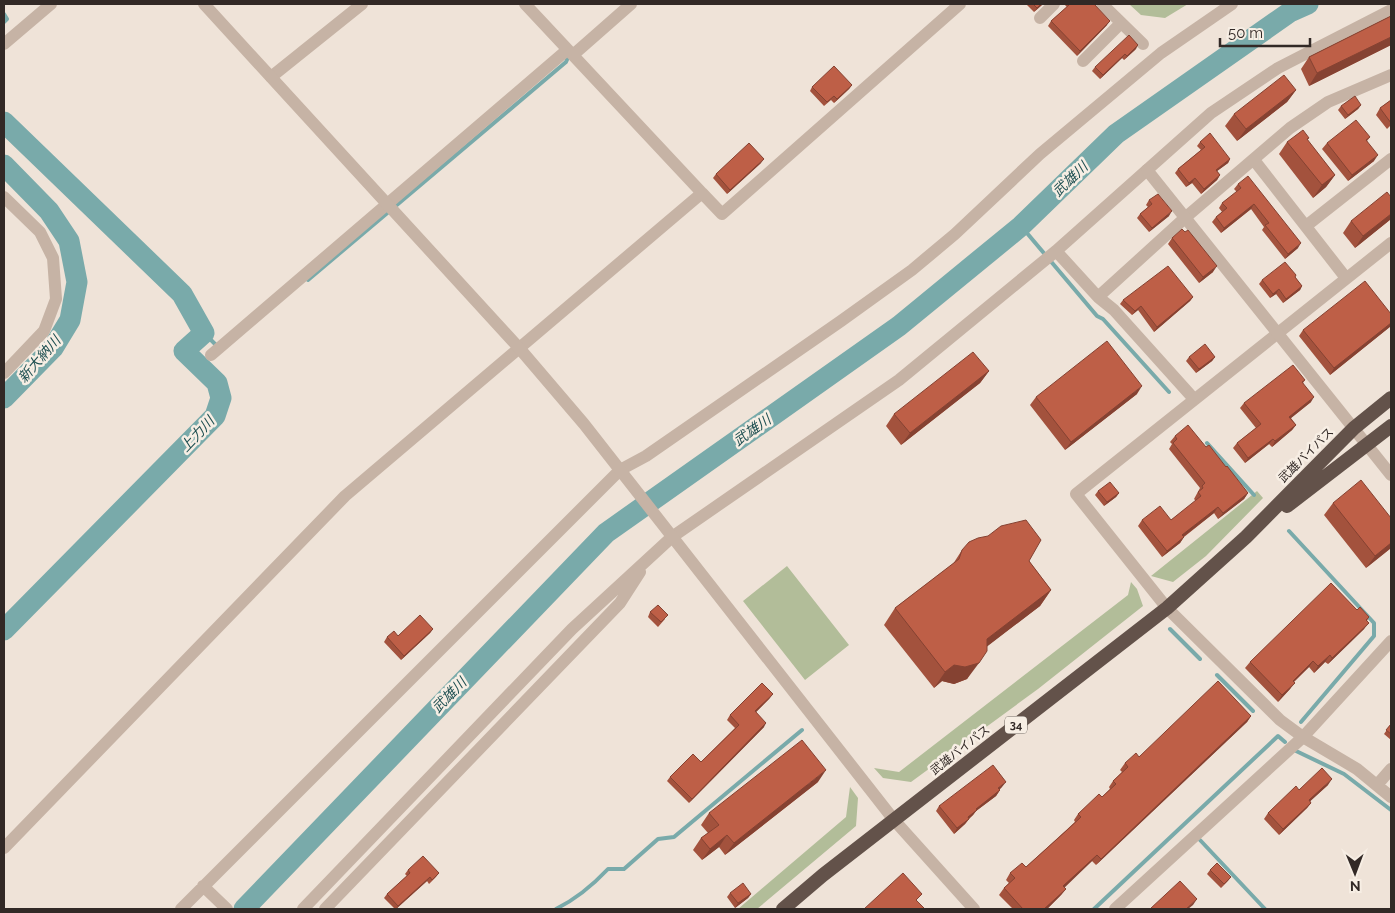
<svg xmlns="http://www.w3.org/2000/svg" width="1395" height="913" font-family="Raleway,'Noto Sans JP',sans-serif">
	<style>
		.green { fill: #b2bd99 }
		.lines { fill: none; stroke-linecap: round; stroke-linejoin: round }
		.stream { stroke: #79aaaa; stroke-width: 4 }
		.river { stroke: #79aaaa; stroke-width: 21 }
		.minor { stroke: #c6b3a5; stroke-width: 12 }
		.tertiary { stroke: #c6b3a5; stroke-width: 12 }
		.trunk { stroke: #63524a; stroke-width: 14 }
		.wall { fill: #a3523d }
		.shaded-wall { fill: #854232 }
		.building { fill: #be5f47; stroke: #854232 }
		.labels { text-anchor: middle; dominant-baseline: central; stroke-width: 5; stroke-linejoin: round; paint-order: stroke }
		.shield { fill: #f7eee4; stroke: #6d645f; stroke-width: 1 }
		.shield-label { font-size: 11px; font-weight: bold; fill: #322926 }
		.street-label { font-size: 12px; fill: #322926; stroke: #f7eee4 }
		.water-label { font-size: 14px; font-style: italic; fill: #1e4f51; stroke: #f7eee4 }
	</style>
	<rect width="100%" height="100%" fill="#efe3d8"/>
	<!-- green -->
	<path class="green" d="M1129,4h59l-23,14 -24,-3z
		M1257,491l6,7 -57,58 -33,26 -22,-6z
		M787,566l62,79 -44,35 -62,-79z
		M1131,582l6,7 6,17 -105,83 -127,93 -28,-4 -9,-10 25,4 229,-177z
		M850,787l8,11 -2,28 -99,83h-19l108,-92z"/>
	<g class="lines">
		<!-- stream -->
		<path class="stream" d="M4,14l3,5 -3,3
			M1021,226l76,90 6,3 66,73
			M308,280l258,-218 3,-7
			M204,333l13,13
			M1207,443l47,52
			M1289,531l85,92v13l-73,86
			M1170,629l30,30
			M1217,675l36,36
			M1294,750l50,24 47,36
			M1200,840l65,69
			M556,909c20,-10 36,-23 52,-40h16l34,-30 16,-2 128,-107
			M1094,909l184,-173 7,6"/>
		<!-- river -->
		<path class="river" d="M4,122l178,172 22,39 -20,18 33,32 4,15 -6,18 -211,214
			M4,165l45,46 20,30 8,41 -7,38 -17,28 -49,50
			M244,909l362,-376 293,-207 122,-100 95,-92 174,-122 18,-8"/>
		<!-- minor -->
		<path class="minor" d="M525,4l177,189
			M1102,4l41,40
			M1040,18l14,-14
			M573,55l58,-51
			M1083,61l38,-38
			M271,77l91,-73
			M1254,160l92,118
			M4,197l36,35 13,26 3,41 -12,32 -40,42
			M1306,226l85,-67
			M1391,243l-315,251 91,114 113,112 23,17 54,32 34,28
			M1056,251l42,46
			M211,355l356,-305
			M1194,399l-80,-89 -16,-13 88,-80 104,-89 38,-26 63,-27
			M1377,785l14,-16
			M4,848l341,-352 357,-303 20,21 238,-210
			M203,886l24,23
			M181,909l439,-439 26,-14 195,-135 71,-51 43,-36 85,-80 121,-101 71,-49
			M303,909l269,-280 100,-92 227,-157 157,-129 155,-138 67,-45 113,-58
			M325,909l295,-306 20,-31
			M1115,909l188,-172 88,-96"/>
		<!-- tertiary -->
		<path class="tertiary" d="M204,4l316,345 64,75 310,396 80,89
			M4,44l47,-40
			M1147,170l244,305"/>
		<!-- trunk -->
		<path class="trunk" d="M1287,506l104,-80
			M783,909l40,-34 344,-267 79,-71 108,-109 37,-30"/>
	</g>
	<!-- wall -->
	<path class="wall" d="M1026,4h17l-9,8z
		M1064,4h30l13,21 -30,31 -29,-30 3,-5 16,-14z
		M1391,16v29l-82,41 -8,-17 8,-12z
		M1136,49l-12,11 -2,-2 -22,21 -8,-8 3,-4z
		M852,85l-3,4 -15,14 -3,-3 -7,6 -14,-15 2,-4z
		M1296,90l-9,12 -50,39 -12,-15 9,-12z
		M1391,100v25l-4,4 -11,-14 4,-7z
		M1361,105l-3,4 -13,10 -7,-9 3,-4z
		M1370,137l-3,4 7,20 -26,20 -26,-32 5,-6z
		M1309,138l-2,2 28,35 -9,12 -13,11 -34,-44 8,-12z
		M1200,142l30,17 -2,4 -11,8 3,4 -3,5 -16,14 -9,-11 -6,4 -11,-14 3,-4 23,-19 -4,-4z
		M761,163l-34,31 -14,-16 3,-4z
		M1238,184l60,64 -13,11 -23,-29 2,-3 -13,-18 -30,24 -9,-11 4,-5 6,-5 -3,-4 3,-5 15,-11 -3,-3z
		M1391,197v22l-36,29 -12,-15 8,-12z
		M1149,200l20,16 -20,16 -12,-14 3,-4 8,-7 -2,-2z
		M1172,238l41,34 -14,11 -31,-39z
		M1296,275l-1,2 7,9 -2,4 -17,13 -7,-9 -6,4 -11,-14 3,-4z
		M1193,297l-3,4 -36,31 -16,-22 -6,5 -12,-11 3,-4z
		M1391,314v12l-61,49 -31,-39 4,-6z
		M1189,357h26l-3,4 -16,12 -10,-12z
		M989,371l-9,12 -79,62 -15,-19 8,-12z
		M1305,380l-2,3 8,19 -20,16 5,7 -4,5 -20,17 -3,-3 -24,19 -12,-15 4,-5 19,-15 -16,-20 4,-5z
		M1137,394l-72,56 -35,-45 6,-8z
		M1175,436l31,11 20,20 22,26 -4,6 -26,20 -4,-6 -30,24 -4,6 -18,14 -24,-31 4,-6h29l25,-19 -2,-2 6,-11 -31,-39 3,-5 -2,-2z
		M1098,491l21,2 -3,4 -12,9 -9,-11z
		M1333,503l58,15v30l-25,20 -42,-53z
		M962,550l67,11 22,29 -11,16 -53,40 -20,33 -13,5 -12,-3 -8,7 -50,-63 11,-17 58,-44z
		M1357,610l12,7 -2,4 -3,8 -36,35 -3,-2 -11,11 -5,-6 -15,15 -4,7 -12,13 -33,-34 5,-6z
		M650,612l15,7 -7,8 -10,-10z
		M433,629l-3,4 -29,27 -17,-18 3,-5z
		M770,698l-14,14 8,15 -75,76 -22,-22 3,-4 31,-15 34,-34 -8,-8 3,-5z
		M1251,716l-4,6 -151,143 -4,-4 -28,26 2,2 -5,6 -14,14h-34l-14,-14 5,-7 5,-5 -3,-3 4,-7 16,-6 49,-45 -1,-2 4,-6 24,-17 8,-8 -1,-2 4,-6 9,-9 -2,-2 5,-7 14,-6z
		M1391,724v16l-7,-6z
		M818,782l-93,73 -6,-8 -17,13 -9,-10 8,-12 7,-5 -7,-8 8,-12z
		M1328,785l-18,16 1,2 -4,5 -28,27 -15,-16 4,-6 31,-23z
		M1002,787l-3,3h1l-4,6 -20,15 -3,4 -4,4 -4,5 -11,10 -18,-23 3,-5z
		M408,870l31,3 -3,4 -7,7 -2,-3 -31,28h-1l-11,-11 3,-4 20,-18 -2,-2z
		M1210,870l21,7 -3,4 -7,7 -14,-14z
		M730,893l21,1 -3,4 -13,10 -8,-11z"/>
	<!-- shaded-wall -->
	<path class="shaded-wall" d="M1041,4h2l-9,8 3,-4z
		M1110,21l-3,4 -30,31 3,-5z
		M1391,37v8l-82,41 8,-13z
		M1138,45l-2,4 -12,11 3,-4z
		M1125,54l-3,4 -22,21 3,-4z
		M852,85l-3,4 -15,14 3,-4z
		M1296,90l-9,12 -50,39 9,-12z
		M1361,105l-3,4 -13,10 3,-4z
		M1378,155l-4,6 -26,20 4,-6z
		M764,159l-3,4 -34,31 3,-4z
		M1230,159l-2,4 -15,11 3,-4z
		M1220,175l-3,5 -16,14 3,-5z
		M1335,175l-9,12 -13,11 9,-13z
		M1195,178l-3,5 -6,4 3,-4z
		M1254,204l-3,5 -30,24 3,-5z
		M1172,211l-3,5 -20,16 3,-4z
		M1391,214v5l-36,29 8,-12z
		M1301,243l-3,5 -13,11 3,-5z
		M1217,266l-4,6 -14,11 4,-6z
		M1302,286l-2,4 -17,13 3,-4z
		M1279,289l-3,5 -6,4 3,-4z
		M1193,297l-3,4 -36,31 3,-5z
		M1141,306l-3,4 -6,5 3,-4z
		M1391,323v3l-61,49 4,-7z
		M1215,357l-3,4 -16,12 3,-4z
		M989,371l-9,12 -79,62 9,-12z
		M1142,386l-5,8 -72,56 6,-8z
		M1314,397l-3,5 -25,20 3,-5z
		M1296,425l-4,5 -20,17 3,-6z
		M1273,439l-4,5 -24,19 3,-5z
		M1119,493l-3,4 -12,9 3,-4z
		M1248,493l-4,6 -26,20 5,-6z
		M1218,507l-4,6 -36,28 4,-6z
		M1184,537l-4,6 -18,14 5,-6z
		M1391,543v5l-25,20 9,-12z
		M1051,590l-11,16 -64,49 11,-16z
		M1369,623l-5,6 -36,35 4,-6z
		M433,629l-3,4 -29,27 3,-4z
		M1330,655l-5,7 -11,11 4,-7z
		M1313,661l-4,6 -21,20 5,-6z
		M979,663l-12,16 -13,5 -12,-3 -8,7 11,-16 9,-7z
		M1295,683l-5,6 -12,13 4,-7z
		M773,694l-3,4 -18,18 3,-5z
		M1251,716l-4,6 -151,143 5,-6z
		M766,723l-2,4 -75,76 3,-4z
		M826,770l-8,12 -93,73 9,-12z
		M1332,779l-4,6 -23,21 4,-6z
		M1006,782l-4,5 -8,7 4,-6z
		M1000,790l-4,6 -20,15 -3,4 -9,8 4,-6 8,-8z
		M1311,803l-4,5 -28,27 4,-6z
		M969,819l-4,5 -11,10 3,-6z
		M727,835l-8,12 -17,13 8,-11z
		M1097,855l-5,6 -33,32 4,-7z
		M430,877l-3,4 -31,28 2,-3z
		M1066,889l-5,6 -14,14h-3z
		M751,894l-3,4 -13,10 3,-5z
		M1197,899l-4,6 -5,4h-2z"/>
	<!-- building -->
	<path class="building" d="M1033,4h8l-4,4z
		M1070,4h24l16,17 -30,30 -29,-30z
		M1391,16v21l-74,36 -8,-16z
		M1129,35l9,10 -11,11 -2,-2 -22,21 -8,-8z
		M834,66l18,19 -15,14 -3,-3 -7,6 -15,-15z
		M1284,75l12,15 -50,39 -12,-15z
		M1355,96l6,9 -13,10 -7,-9z
		M1391,100v23l-11,-15z
		M1356,120l14,17 -4,3 12,15 -26,20 -25,-32z
		M1303,130l6,8 -2,1 28,36 -13,10 -35,-43z
		M1210,133l20,26 -14,11 4,5 -16,14 -9,-11 -6,5 -11,-14 27,-22 -5,-5z
		M749,143l15,16 -34,31 -14,-16z
		M1248,176l53,67 -13,11 -23,-29 4,-2 -15,-19 -30,24 -8,-11 11,-9 -5,-5 19,-15 -3,-4z
		M1387,192l4,5v17l-28,22 -12,-15z
		M1158,194l14,17 -20,17 -12,-14 12,-10 -3,-4z
		M1182,229l3,3 3,-2 29,36 -14,11 -31,-39z
		M1285,262l11,13 -1,2 7,9 -16,13 -7,-10 -6,5 -11,-14z
		M1168,266l25,31 -36,30 -16,-21 -6,5 -12,-11z
		M1365,281l26,33v9l-57,45 -31,-38z
		M1107,341l35,45 -71,56 -35,-45z
		M1205,344l10,13 -16,12 -10,-12z
		M973,352l16,19 -79,62 -16,-19z
		M1293,365l12,15 -3,2 12,15 -25,20 7,8 -21,16 -2,-2 -25,19 -11,-15 24,-19 -17,-21z
		M1188,425l18,22 3,-2 17,22 1,-1 21,27 -25,20 -5,-6 -36,28 2,2 -17,14 -25,-31 18,-14 11,14 30,-24 -3,-4 5,-4 -1,-2 3,-3 -32,-40 4,-4 -2,-3z
		M1361,480l30,38v25l-16,13 -42,-53z
		M1110,482l9,11 -12,9 -9,-11z
		M1026,520l15,20 -12,21 22,29 -64,49v12l-8,12 -14,4 -11,-2 -9,7 -50,-64 64,-49 3,-9 7,-8 9,-4 10,-2 13,-10z
		M1331,583l26,27 3,-3 9,10 -3,3 3,3 -37,35 -2,-3 -12,11 -5,-5 -20,20 2,2 -13,12 -32,-33z
		M658,605l10,10 -7,7 -11,-10z
		M420,615l13,14 -29,27 -17,-19 7,-6 4,5z
		M1218,681l33,35 -150,143 -4,-4 -34,31 3,3 -22,20h-21l-19,-21 11,-10 -5,-5 12,-10 4,4 40,-36 15,-14 -3,-3 21,-20 3,3 14,-13 -3,-3 15,-14 -3,-4 11,-10 3,4z
		M762,683l11,11 -18,17 11,12 -74,76 -22,-22 23,-23 8,8 38,-37 -9,-10z
		M1391,724v10l-5,-4z
		M802,740l24,30 -92,73 -7,-8 -17,14 -9,-11 18,-13 -10,-12z
		M993,765l13,17 -8,6 2,2 -24,19 1,1 -9,7 1,2 -12,9 -18,-22z
		M1322,768l10,11 -23,21 2,3 -28,26 -15,-16 28,-27 3,4z
		M423,856l16,17 -7,7 -2,-3 -32,29 -11,-12 23,-21 -2,-3z
		M1217,863l14,14 -7,7 -14,-14z
		M903,873l19,21 -6,6 9,9h-61z
		M1180,881l17,18 -11,10h-36z
		M743,883l8,11 -13,9 -8,-10z"/>
	<g class="labels">
		<!-- shield labels -->
		<rect class="shield" x="1005" y="716.5" width="22" height="17" rx="4"/>
		<g class="shield-label">
			<text x="1016" y="725">34</text>
		</g>
		<!-- street labels -->
		<g class="street-label">
			<text transform="translate(1306 455) rotate(-45)">武雄バイパス</text>
			<text transform="translate(960 750) rotate(-38)">武雄バイパス</text>
		</g>
		<!-- water labels -->
		<g class="water-label">
			<text transform="translate(1070 179) rotate(-44)">武雄川</text>
			<text transform="translate(39 359) rotate(-49)">新大納川</text>
			<text transform="translate(752 430) rotate(-35)">武雄川</text>
			<text transform="translate(197 434) rotate(-47)">上力川</text>
			<text transform="translate(449 695) rotate(-46)">武雄川</text>
		</g>
	</g>
	<!-- border -->
	<rect width="1395" height="913" fill="none" stroke="#322926" stroke-width="10"/>
	<!-- north arrow -->
	<g transform="translate(1355 873) rotate(179)" stroke="#f7eee4" stroke-width="4" paint-order="stroke">
	<path d="M0-4L9 19L0 12L-9 19Z" fill="#322926"/>
	<text y="-8" font-size="14" font-weight="bold" text-anchor="middle" fill="#322926">N</text>
	</g>
	<!-- scale -->
	<path d="M1220 38v8h90v-8" fill="none" stroke="#322926" stroke-width="2.5"/>
	<text x="1228" y="38" font-size="15" fill="#322926" stroke="#f7eee4" stroke-width="4" paint-order="stroke">50 m</text>
</svg>
